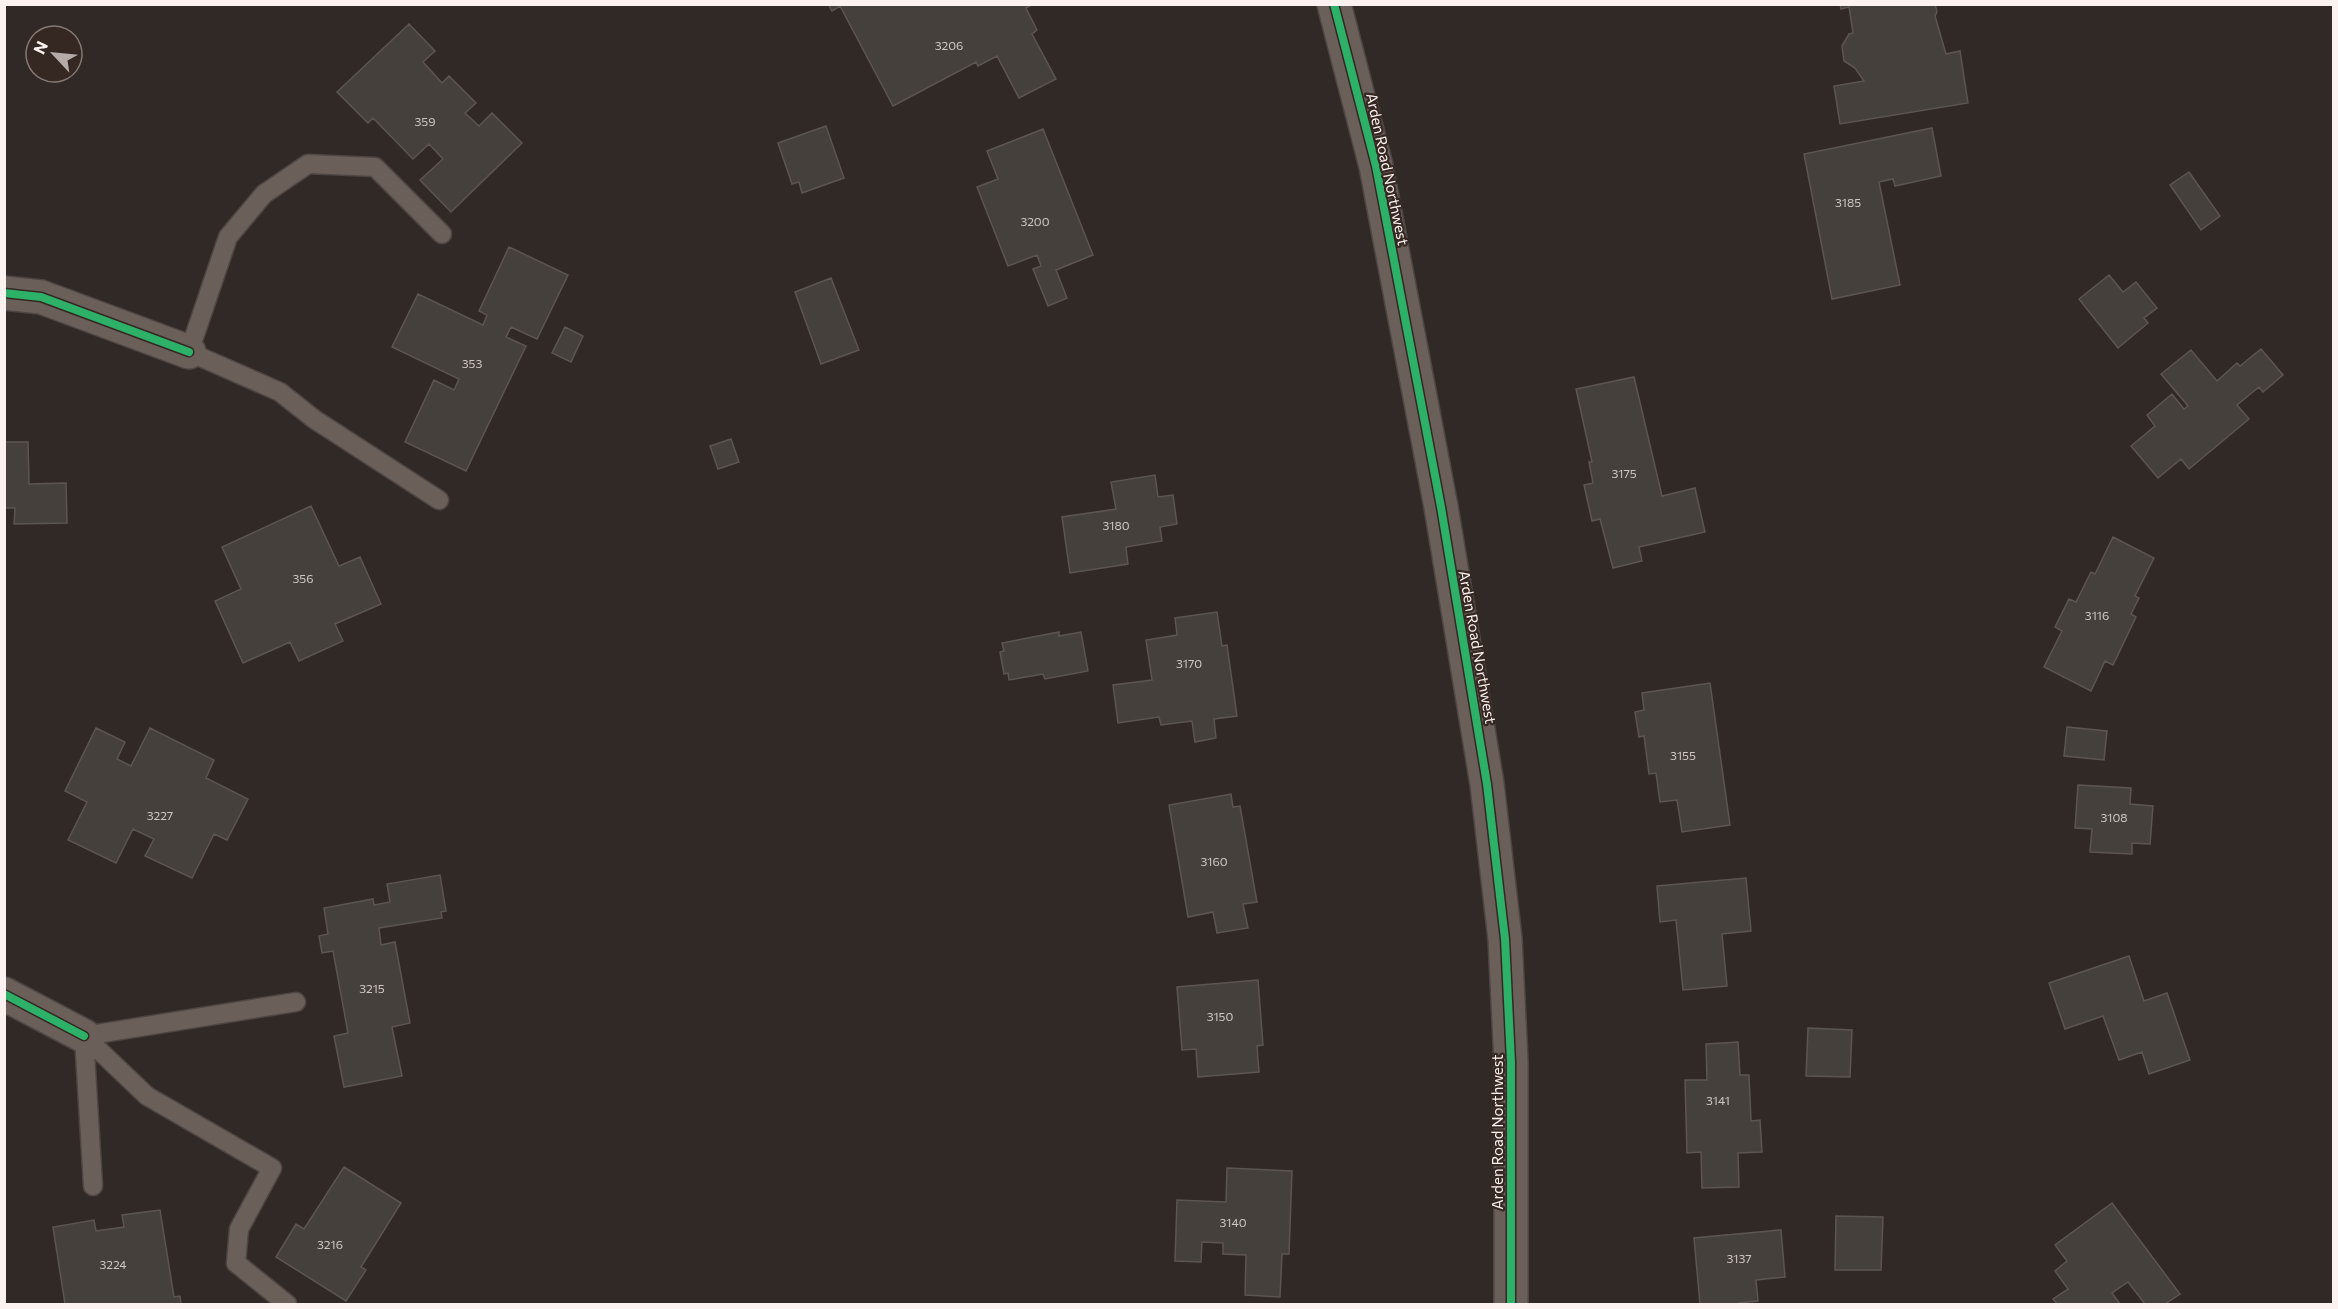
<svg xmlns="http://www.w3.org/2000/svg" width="2338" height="1309" font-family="Commissioner,sans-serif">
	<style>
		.building { fill: #46403d; stroke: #5c5552; stroke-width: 1.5 }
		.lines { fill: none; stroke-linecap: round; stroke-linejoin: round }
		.service-casing { stroke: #4d4643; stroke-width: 21 }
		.minor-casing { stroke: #4d4643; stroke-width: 36 }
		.service { stroke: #6b5f5a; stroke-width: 18 }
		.minor { stroke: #6b5f5a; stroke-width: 33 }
		.cycleway-casing { stroke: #352822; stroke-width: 11 }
		.cycleway { stroke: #2db169; stroke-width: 8 }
		.labels { text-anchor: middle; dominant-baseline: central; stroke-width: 4.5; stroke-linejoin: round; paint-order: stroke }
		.number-label { font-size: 12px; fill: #cec6c2 }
		.street-label { font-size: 15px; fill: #fcf2ef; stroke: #352822 }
	</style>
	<rect width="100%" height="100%" fill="#312926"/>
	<!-- building -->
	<path class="building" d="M828,4h205l-7,4 11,22 -5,4 24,45 -37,19 -22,-42 -19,10 -2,-4 -83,44 -53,-100 -8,5z
		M1840,4h95l2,8 -2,4 11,38 14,-3 8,52 -128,21 -6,-38 30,-5 -9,-13 -11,-7 -2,-15 7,-12 4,-1 -4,-26 -8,2z
		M409,24l26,27 -12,11 19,21 7,-7 27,27 -11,10 14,13 13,-13 30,30 -71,69 -31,-32 23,-21 -14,-15 -16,15 -40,-41 -5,5 -31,-31z
		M826,126l18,52 -42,15 -3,-11 -7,2 -14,-41z
		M1932,128l9,48 -46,10 -2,-7 -14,3 21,103 -68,14 -28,-145z
		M1043,129l50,126 -37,15 11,28 -19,8 -15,-37 8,-3 -4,-11 -29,11 -31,-79 21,-8 -11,-28z
		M2189,172l31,44 -19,14 -31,-45z
		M509,247l59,28 -31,64 -26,-12 -5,10 20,9 -60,125 -61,-29 29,-62 20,10 5,-11 -67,-32 26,-53 65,31 4,-10 -8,-4z
		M2109,275l14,17 13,-10 21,26 -13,10 4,5 -30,25 -39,-49z
		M831,278l28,72 -38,14 -26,-72z
		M565,327l18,9 -12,26 -19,-9z
		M2261,349l22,26 -20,17 -4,-5 -22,18 12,14 -60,50 -8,-10 -23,19 -27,-32 24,-20 -8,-11 25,-21 12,15 4,-3 -27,-32 30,-24 26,31 20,-18 3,3z
		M1634,377l28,119 33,-8 10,44 -66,15 3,14 -29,7 -13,-49 -8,2 -8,-36 9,-2 -4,-21h3l-16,-73z
		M731,439l8,23 -21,7 -8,-23z
		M4,442h24l1,42 37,-1 1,40 -53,1 1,-16h-11z
		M1155,475l3,22 15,-2 4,29 -17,3 2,14 -36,6 2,17 -58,9 -8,-56 54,-8 -5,-27z
		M311,506l28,60 21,-9 21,47 -46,20 8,17 -44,20 -9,-19 -47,21 -28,-62 26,-12 -19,-42z
		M2113,537l41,21 -19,38 4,2 -8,16 5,3 -23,48 -8,-4 -14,30 -47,-24 18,-36 -7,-4 14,-28 7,3 15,-30 4,2z
		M1217,612l5,34 5,-1 10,71 -23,3 2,19 -21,4 -3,-21 -31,4 -2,-8 -41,6 -5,-38 39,-5 -6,-40 31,-5 -2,-17z
		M1059,632v4l22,-4 7,39 -43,8 -2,-5 -34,6 -1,-7 -4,1 -4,-22 4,-1 -2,-8z
		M1710,683l20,142 -48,7 -5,-32 -17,2 -4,-29 -7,1 -5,-38 -5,1 -4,-25 9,-2 -2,-17z
		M2067,727l40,4 -3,29 -40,-4z
		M96,728l29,14 -8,17 14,7 19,-38 64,32 -8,18 42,21 -21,41 -13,-6 -22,44 -47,-22 9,-17 -21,-10 -17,34 -48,-23 19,-38 -22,-11z
		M2078,785l53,3 -1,16 23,2 -3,38 -18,-1v11l-42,-2 2,-23 -17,-1z
		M1231,794l2,13 7,-1 17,96 -14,2 5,24 -31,5 -4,-21 -25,5 -19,-112z
		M440,875l6,36 -5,1 1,6 -63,10 2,17 14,-3 15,81 -18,4 10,49 -58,11 -10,-51 14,-3 -15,-82 -11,2 -3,-17 9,-2 -4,-26 49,-9 1,6 16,-3 -3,-18z
		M1746,878l5,53 -29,3 5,52 -44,4 -7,-70 -16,2 -3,-36z
		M2129,956l15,45 23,-8 23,67 -41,14 -7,-22 -23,8 -16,-44 -38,13 -16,-46z
		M1258,980l5,65 -6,1 2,26 -61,5 -2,-28 -14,1 -5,-63z
		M1808,1028l44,2 -2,47 -44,-1z
		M1738,1042l2,33h9l2,46 9,-1 2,32 -24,1 1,34 -37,1 -1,-36 -14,1 -2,-73h22l-1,-36z
		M344,1167l57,36 -40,64 5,3 -20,31 -70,-44 20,-33 8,5z
		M1227,1168l65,3 -3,83h-7l-2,43 -35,-2 1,-40 -23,-1v-11l-21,-1 -1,20 -26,-1 2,-61 49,2z
		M2112,1203l68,91 -15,10h-20l-17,-22 -16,11 8,11h-63l-4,-5 15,-10 -13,-18 12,-10 -12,-16z
		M160,1210l14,87 6,-1 1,8h-116l-12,-77 41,-7 2,11 28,-4 -2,-12z
		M1836,1216l47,1 -2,53h-46z
		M1781,1230l4,47 -29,3 2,21 -19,2v1h-39l-6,-66z"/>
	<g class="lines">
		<!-- service casing -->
		<g class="service-casing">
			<path id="service" d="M439,500l-125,-81 -34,-27 -91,-40 39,-115 36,-43 44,-30 67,3 67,67
				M84,1036l63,60 125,72 -33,61 -3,34 51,41
				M84,1036l212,-34
				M84,1036l9,150"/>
		</g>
		<!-- minor casing -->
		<g class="minor-casing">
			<path id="minor" d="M1334,4l42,162 65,341 46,277 18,155 6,123v242
				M4,293l37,4 148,55
				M4,994l80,42"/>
		</g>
		<!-- service -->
		<use href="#service" class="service"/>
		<!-- minor -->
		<use href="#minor" class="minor"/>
		<!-- cycleway casing -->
		<g class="cycleway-casing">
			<path id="cycleway" d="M1334,4l42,162 65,341 46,277 18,155 6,123v242
				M4,293l37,4 148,55
				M4,994l80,42"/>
		</g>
		<!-- cycleway -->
		<use href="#cycleway" class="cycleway"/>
	</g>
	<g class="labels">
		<!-- number labels -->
		<g class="number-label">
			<text x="949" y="45">3206</text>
			<text x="425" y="121">359</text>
			<text x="1848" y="202">3185</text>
			<text x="1035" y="221">3200</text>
			<text x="472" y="363">353</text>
			<text x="1624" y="473">3175</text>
			<text x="1116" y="525">3180</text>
			<text x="303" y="578">356</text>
			<text x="2097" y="615">3116</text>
			<text x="1189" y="663">3170</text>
			<text x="1683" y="755">3155</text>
			<text x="160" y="815">3227</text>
			<text x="2114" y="817">3108</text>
			<text x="1214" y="861">3160</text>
			<text x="372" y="988">3215</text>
			<text x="1220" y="1016">3150</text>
			<text x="1718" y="1100">3141</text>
			<text x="1233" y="1222">3140</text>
			<text x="330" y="1244">3216</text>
			<text x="1739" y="1258">3137</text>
			<text x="113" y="1264">3224</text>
		</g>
		<!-- street labels -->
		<g class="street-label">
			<text transform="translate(1388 169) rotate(78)">Arden Road Northwest</text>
			<text transform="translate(1478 647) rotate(80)">Arden Road Northwest</text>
			<text transform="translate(1497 1132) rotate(-90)">Arden Road Northwest</text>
		</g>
	</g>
	<!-- border -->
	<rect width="2338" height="1309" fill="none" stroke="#fcf2ef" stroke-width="12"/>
	<!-- north arrow -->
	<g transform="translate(54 54) rotate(296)"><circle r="28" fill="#352822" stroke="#857974" stroke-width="1.5"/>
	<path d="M0-4.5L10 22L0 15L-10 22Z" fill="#b5aca9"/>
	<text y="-9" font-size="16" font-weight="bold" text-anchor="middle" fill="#fcf2ef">N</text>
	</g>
</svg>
